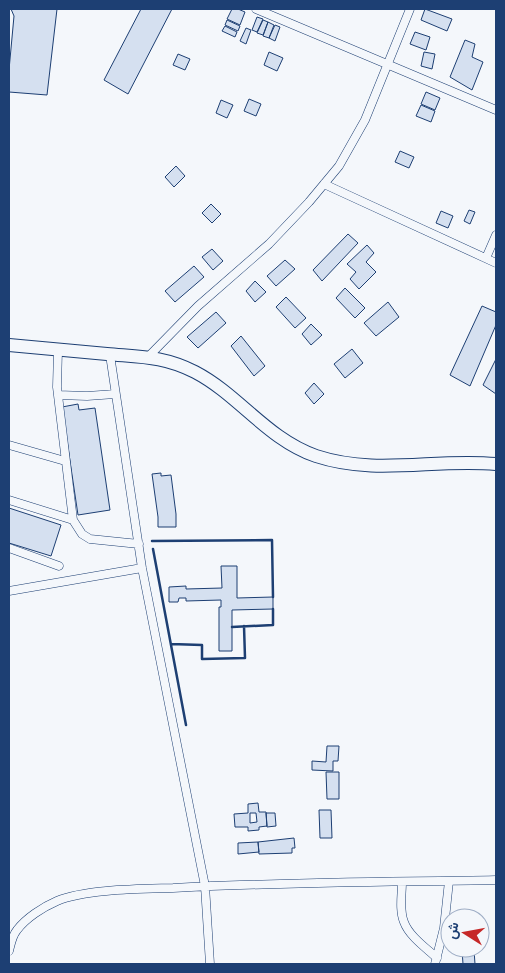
<svg xmlns="http://www.w3.org/2000/svg" width="505" height="973" font-family="Karla,Vazirmatn,sans-serif">
	<style>
		.building { fill: #d5e0f0; stroke: #1d3f73; fill-rule: evenodd }
		.lines { fill: none; stroke-linecap: round; stroke-linejoin: round }
		.street-casing { stroke: #1d3f73; stroke-width: 9 }
		.primary-casing { stroke: #1d3f73; stroke-width: 14 }
		.street { stroke: #f4f7fb; stroke-width: 8 }
		.primary { stroke: #f4f7fb; stroke-width: 12 }
		.wall { stroke: #1d3f73; stroke-width: 2.5 }
	</style>
	<rect width="100%" height="100%" fill="#f4f7fb"/>
	<!-- building -->
	<path class="building" d="M11,9h46l-10,86 -38,-3v-22l5,-54z
		M141,9h31l-44,85 -24,-14z
		M232,9h6l7,3 -5,13 -13,-6z
		M425,9l27,10 -5,12 -26,-11z
		M257,17l6,2 -6,13 -5,-2z
		M227,20l13,6 -2,5 -13,-6z
		M263,20l5,2 -5,13 -6,-2z
		M268,22l6,3 -5,13 -6,-2z
		M275,25l5,2 -5,14 -6,-3z
		M225,26l12,6 -2,5 -13,-6z
		M246,28l5,2 -5,14 -6,-3z
		M415,32l15,5 -4,13 -16,-6z
		M465,40l10,4 -3,13 11,5 -11,28 -22,-13z
		M269,52l14,6 -6,13 -13,-6z
		M424,52l11,2 -3,15 -11,-3z
		M178,54l12,5 -5,11 -12,-5z
		M426,92l14,6 -5,12 -14,-6z
		M249,99l12,5 -5,12 -12,-5z
		M221,100l12,5 -6,13 -11,-5z
		M421,105l14,6 -4,11 -15,-6z
		M400,151l14,6 -5,11 -14,-6z
		M176,166l9,10 -11,11 -9,-10z
		M211,204l10,10 -9,9 -10,-10z
		M469,210l6,2 -5,12 -6,-3z
		M441,211l12,5 -5,12 -12,-5z
		M348,234l10,9 -36,38 -9,-11z
		M367,245l7,8 -8,9 10,10 -17,17 -9,-10 6,-7 -9,-8z
		M212,249l11,12 -10,9 -11,-13z
		M285,260l10,9 -19,17 -9,-10z
		M194,266l10,11 -29,25 -10,-11z
		M255,281l11,11 -11,10 -9,-11z
		M345,288l20,20 -10,10 -19,-20z
		M286,297l20,21 -11,10 -19,-21z
		M388,302l11,15 -23,19 -12,-13z
		M482,306l14,6v13l-26,61 -20,-11z
		M216,312l10,11 -28,25 -11,-11z
		M311,324l11,11 -11,10 -9,-11z
		M241,336l24,30 -11,10 -23,-30z
		M352,349l11,14 -18,15 -11,-14z
		M496,359v35l-13,-9z
		M314,383l10,11 -10,10 -9,-11z
		M78,404l1,6 16,-2 15,102 -32,5 -16,-108z
		M161,473v3l10,-1 5,39v13h-18v-10l-6,-43z
		M9,508l52,17 -10,31 -42,-13z
		M221,566h16v32l36,-1v12l-41,1v41h-13v-44h2v-7l-35,1v-3h-7l-1,4h-9v-15l17,-1v3l36,-1z
		M327,746h12l-1,15h-5v10l-21,-1v-9l14,1z
		M326,772h13v27h-12z
		M258,803l1,9h7l1,14 -8,1v3l-11,1v-4h-13l-1,-13 14,-1v-9zM250,813h6l1,9 -7,1z
		M319,810h12l1,28h-12z
		M266,813h9l1,13 -9,1z
		M294,838l1,10h-3v5l-33,1 -1,-12z
		M258,842l1,10 -21,2v-11z
		M462,950h12l1,14h-12z"/>
	<g class="lines">
		<!-- street casing -->
		<g class="street-casing">
			<path id="street" d="M256,9l240,101
				M324,184l172,79
				M486,258l10,-23
				M58,350l-1,37 16,133 9,14 8,5 49,5
				M110,355l32,213 63,318 5,78
				M148,357l50,-51 71,-62 40,-42 30,-36 26,-46 45,-111
				M58,395l29,1 28,-2
				M9,445l56,16
				M9,500l64,20
				M9,548l50,18
				M9,591l133,-23
				M402,882c0,12 -3,28 2,40 5,14 22,26 33,36
				M9,951c2,-8 3,-15 8,-21 9,-12 26,-23 40,-29 28,-12 84,-12 116,-13 108,-6 216,-6 323,-8
				M435,964l9,-36 5,-47"/>
		</g>
		<!-- primary casing -->
		<g class="primary-casing">
			<path id="primary" d="M9,345c32,3 65,6 98,9 33,3 57,2 88,18 44,23 72,67 121,84 61,20 118,2 180,8"/>
		</g>
		<!-- street -->
		<use href="#street" class="street"/>
		<!-- primary -->
		<use href="#primary" class="primary"/>
		<!-- wall -->
		<path class="wall" d="M152,541l120,-1 1,57
			M153,549l33,176
			M232,627l41,-2v-16
			M171,644l31,1v14l43,-1 -1,-32"/>
	</g>
	<!-- border -->
	<rect width="505" height="973" fill="none" stroke="#1d3f73" stroke-width="20"/>
	<!-- north arrow -->
	<g transform="translate(465 933) rotate(281)"><circle r="24" fill="#f4f7fb" stroke="#9eadc5"/>
	<path d="M0-4L9 19L0 12L-9 19Z" fill="#c62828"/>
	<text y="-8" font-size="14" font-weight="bold" text-anchor="middle" fill="#1d3f73">ش</text>
	</g>
</svg>
